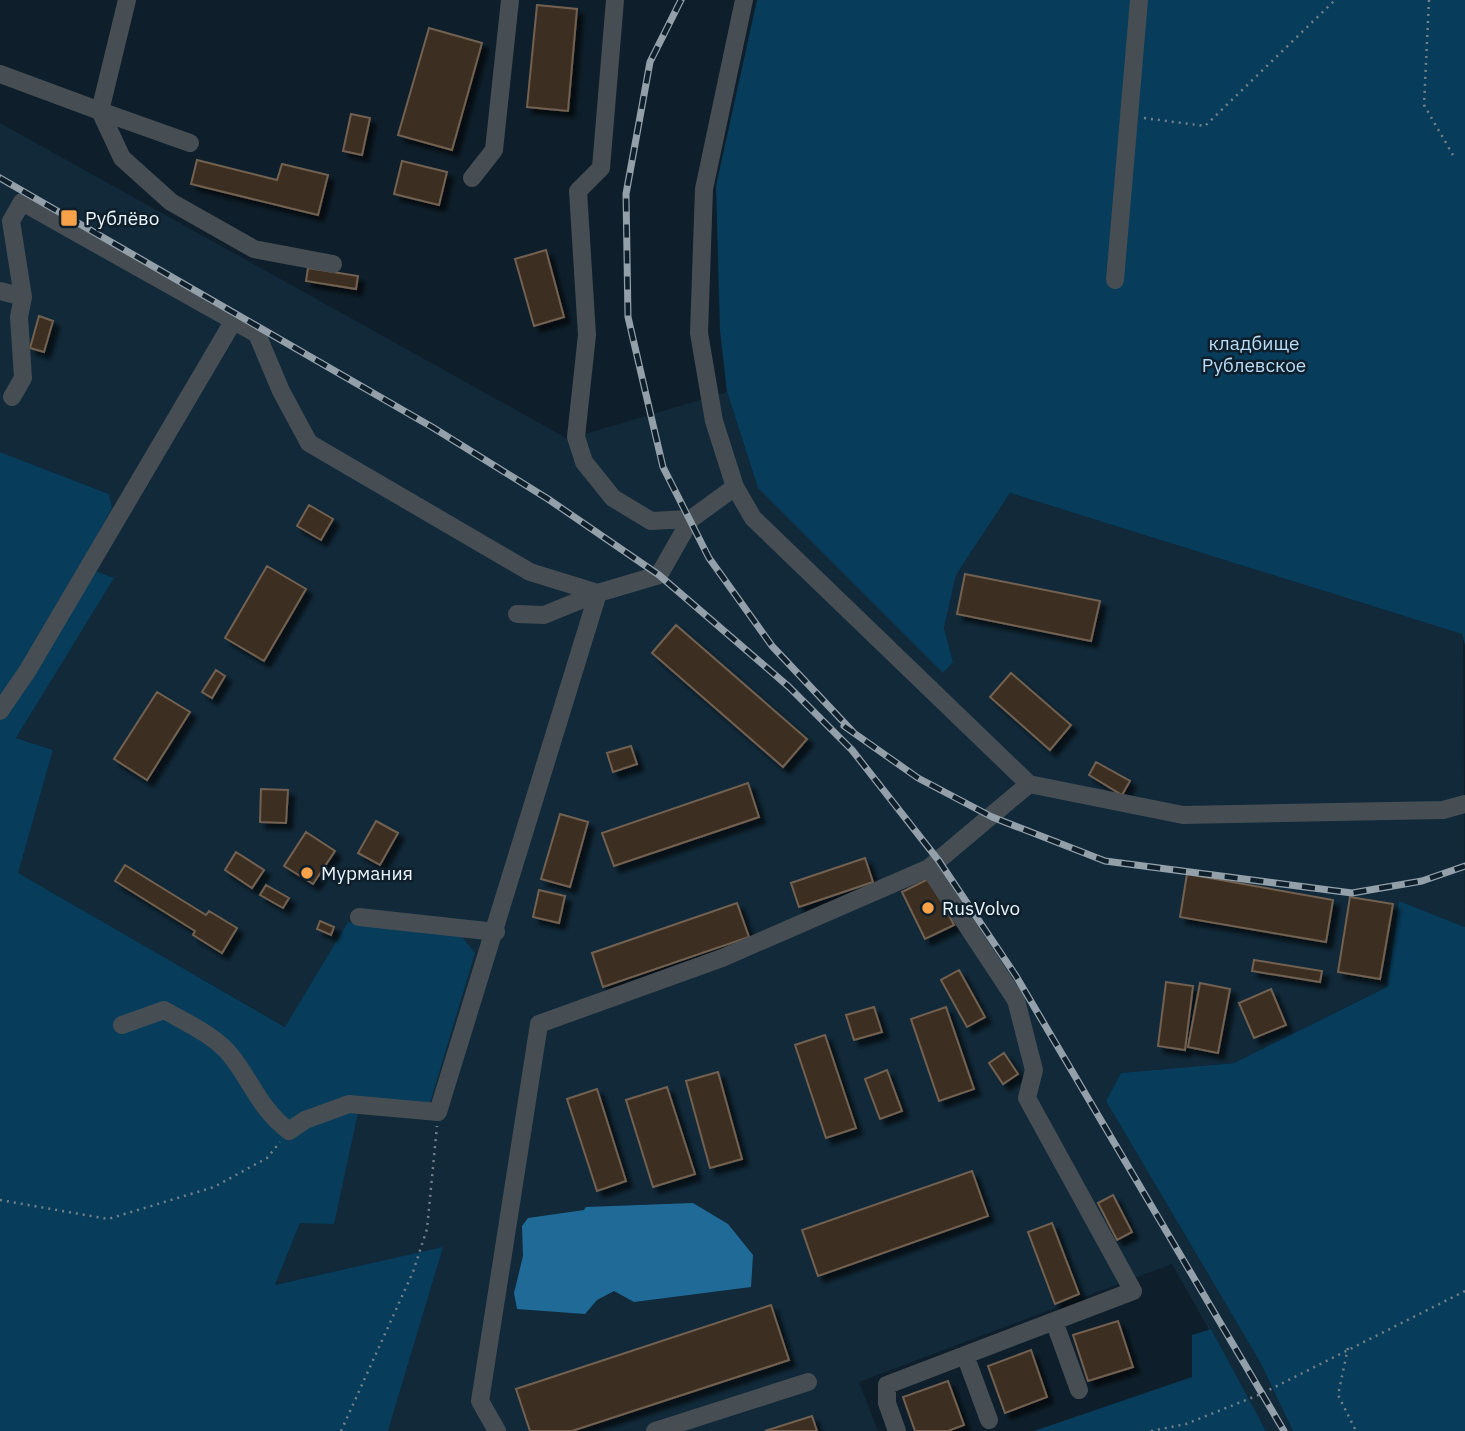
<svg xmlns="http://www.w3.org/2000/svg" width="1465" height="1431" font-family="'IBM Plex Sans',sans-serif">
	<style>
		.built { fill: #112939 }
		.green { fill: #073c5a }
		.water { fill: #206a97 }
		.building { fill: #3e2f21; stroke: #726151; stroke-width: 2; filter: url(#shadow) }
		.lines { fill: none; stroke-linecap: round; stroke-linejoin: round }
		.path { stroke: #73818c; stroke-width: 2.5; stroke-dasharray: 2 5; stroke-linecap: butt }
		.minor { stroke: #464e54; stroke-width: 18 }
		.rail-casing { stroke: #93a0aa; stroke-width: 7 }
		.rail { stroke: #0e1f2b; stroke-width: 4.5; stroke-dasharray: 13; stroke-linecap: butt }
		.poi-dot { fill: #f7a148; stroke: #0e1f2b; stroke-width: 2.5 }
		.labels { text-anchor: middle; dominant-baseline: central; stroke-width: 5; stroke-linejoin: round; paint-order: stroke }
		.poi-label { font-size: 19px; fill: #e9f4fc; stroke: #0e1f2b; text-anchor: start }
		.park-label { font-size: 19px; fill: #b8dbf6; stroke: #0e1f2b }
	</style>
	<defs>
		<filter id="shadow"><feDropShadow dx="6" dy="6" stdDeviation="2" flood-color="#0009"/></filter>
	</defs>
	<rect width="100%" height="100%" fill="#0e1f2b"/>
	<!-- built -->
	<path class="built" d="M0,123l568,316 159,-47 31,96 195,174 -9,-34 12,-53 54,-82 453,141 2,293 -66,-26 -12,86 -153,76 -113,10 -15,28 154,261 33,69h-27l-94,-167 -313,118 19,49h-490l54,-183 -167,37 25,-62 48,-300 -62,104 -269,-154 36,-123 -37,-12 97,-159 -32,-13 28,-72 -109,-42z"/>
	<!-- green -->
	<path class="green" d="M757,0h708v645l-3,-11 -452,-141 -54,82 -12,53 9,34 -10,11 -185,-185 -31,-96 -7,-61 -4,-145z
		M0,452l109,42 3,14 -31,58 33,12 -98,160 37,12 -35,123 267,154 63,-105 113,14 14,17 -45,150 -69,-4 -27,125 -34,-1 -25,62 168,-38 -55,184h-388z
		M1399,901l66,26v504h-172l-33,-69 -154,-261 15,-28 113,-10 153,-76z
		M1211,1329l55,102h-232l158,-54v-42z"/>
	<!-- water -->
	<path class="water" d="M693,1203l35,21 25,31 -2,32 -117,15 -20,-11 -17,9 -12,14 -68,-5 -3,-16 9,-37 -1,-30 6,-8 56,-8 2,-3z"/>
	<!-- building -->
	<path class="building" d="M537,5l40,4 -9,102 -41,-4z
		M429,28l53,15 -30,107 -54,-15z
		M351,114l19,4 -8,37 -19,-4z
		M197,160l80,20 5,-16 46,11 -10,40 -127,-31z
		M402,161l45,11 -8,33 -45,-11z
		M546,250l18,67 -30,9 -19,-67z
		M308,268l50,8 -2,13 -50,-8z
		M39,316l14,5 -9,31 -14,-4z
		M309,505l24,14 -12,21 -24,-14z
		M267,566l39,23 -42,72 -39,-23z
		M965,574l135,27 -9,40 -134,-27z
		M676,625l131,114 -24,28 -131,-114z
		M216,670l9,6 -13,22 -10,-6z
		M1011,673l60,52 -21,25 -60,-53z
		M157,692l33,20 -43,68 -33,-21z
		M631,746l6,18 -24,8 -6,-19z
		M1096,762l34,19 -8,14 -33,-20z
		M748,783l11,34 -145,49 -12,-33z
		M261,789l27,1 -2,33 -26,-1z
		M560,814l28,8 -18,65 -29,-8z
		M376,821l22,12 -18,32 -22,-12z
		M306,832l29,19 -22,33 -29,-18z
		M236,852l28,18 -12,18 -27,-18z
		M865,858l8,24 -74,25 -8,-24z
		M125,865l81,50 3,-4 28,17 -15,25 -29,-18 2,-4 -80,-50z
		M1187,874l146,26 -7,42 -146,-25z
		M930,878l24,47 -29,14 -23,-47z
		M266,885l23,13 -6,10 -23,-13z
		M539,890l26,6 -6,27 -26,-6z
		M1350,897l43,7 -13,75 -42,-7z
		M737,903l12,34 -146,50 -11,-34z
		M320,921l14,6 -3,8 -14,-6z
		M1254,960l68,11 -2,11 -68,-11z
		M959,970l26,47 -18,10 -26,-47z
		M1166,982l27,4 -8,64 -27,-4z
		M1200,983l30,6 -12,64 -30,-6z
		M1271,989l15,36 -32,13 -15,-35z
		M874,1007l8,25 -28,8 -8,-25z
		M946,1007l28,82 -35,12 -28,-82z
		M825,1035l31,93 -30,10 -31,-93z
		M1004,1053l14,21 -15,10 -14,-21z
		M887,1070l15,41 -22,8 -15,-40z
		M718,1072l24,87 -32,9 -24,-87z
		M667,1087l28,87 -42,13 -27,-87z
		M597,1089l29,92 -29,10 -30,-92z
		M972,1171l16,45 -170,60 -16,-46z
		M1113,1195l19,37 -15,8 -19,-37z
		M1052,1223l27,71 -24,10 -27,-72z
		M771,1305l18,55 -217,71h-42l-14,-42z
		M1118,1321l15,46 -45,14 -15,-46z
		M1031,1350l16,47 -42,16 -17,-47z
		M948,1381l16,44 -16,6h-33l-12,-34z
		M812,1416l5,15h-52z"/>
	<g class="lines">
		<!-- path -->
		<path class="path" d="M1429,0l-5,105 29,50
			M1144,118l61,8 130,-126
			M0,1200l108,19 106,-32 53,-29 13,-16
			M1348,1348l-10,47 18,36
			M341,1431l72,-159 14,-43 10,-103
			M1151,1431l35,-7 75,-30 204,-103"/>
		<!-- minor -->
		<path class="minor" d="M127,0l-27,111 90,32
			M615,0l-14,168 -23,23 9,144 -11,102 8,25 29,36 38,23 40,-2
			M744,0l-40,189 -5,144 15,88 21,66 18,31 276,266 154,31 260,-5 22,-6
			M0,74l100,37 22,47 49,44 83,47 79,15
			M472,178l22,-28 16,-150
			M1115,280l24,-280
			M0,291l23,6
			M12,397l11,-19 -4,-61 4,-20 -12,-76 11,-19 235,132 24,57 28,52 221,129 68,21 -54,22 -27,-1
			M0,711l28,-41 206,-350
			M359,917l137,15
			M122,1025l42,-15c23,13 52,26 68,47 21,27 28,52 57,74l16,-11 44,-16 89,8 160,-519 61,-18 32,-56 44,-32
			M1054,1321l25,69
			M965,1355l24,65
			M497,1431l-17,-30 59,-377 183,-66 207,-90 100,-84
			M655,1431l153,-49
			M897,1431l-10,-28v-18l246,-94 -106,-193 7,-28 -18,-70 -87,-132"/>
		<!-- rail casing -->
		<g class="rail-casing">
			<path id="rail" d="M681,0l-31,62 -24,132 2,123 23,99 12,51 46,91 63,88 81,86
				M0,178l432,249 116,72 111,76 130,112 63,63 87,111 77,115 268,455
				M844,726l74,52 74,39 113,44 247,32 70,-12 43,-15"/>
		</g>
		<!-- rail -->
		<use href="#rail" class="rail"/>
	</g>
	<!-- markers -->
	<g class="poi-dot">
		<rect x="60" y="209" width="18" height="18" rx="3.5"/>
		<circle cx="307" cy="873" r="7"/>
		<circle cx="928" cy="908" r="7"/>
	</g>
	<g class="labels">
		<!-- poi labels -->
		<g class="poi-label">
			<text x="85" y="218">Рублёво</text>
			<text x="321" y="873">Мурмания</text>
			<text x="942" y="908">RusVolvo</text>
		</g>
		<!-- park labels -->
		<g class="park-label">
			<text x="1254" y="343">кладбище<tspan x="1254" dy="22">Рублевское</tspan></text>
		</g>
	</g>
</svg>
